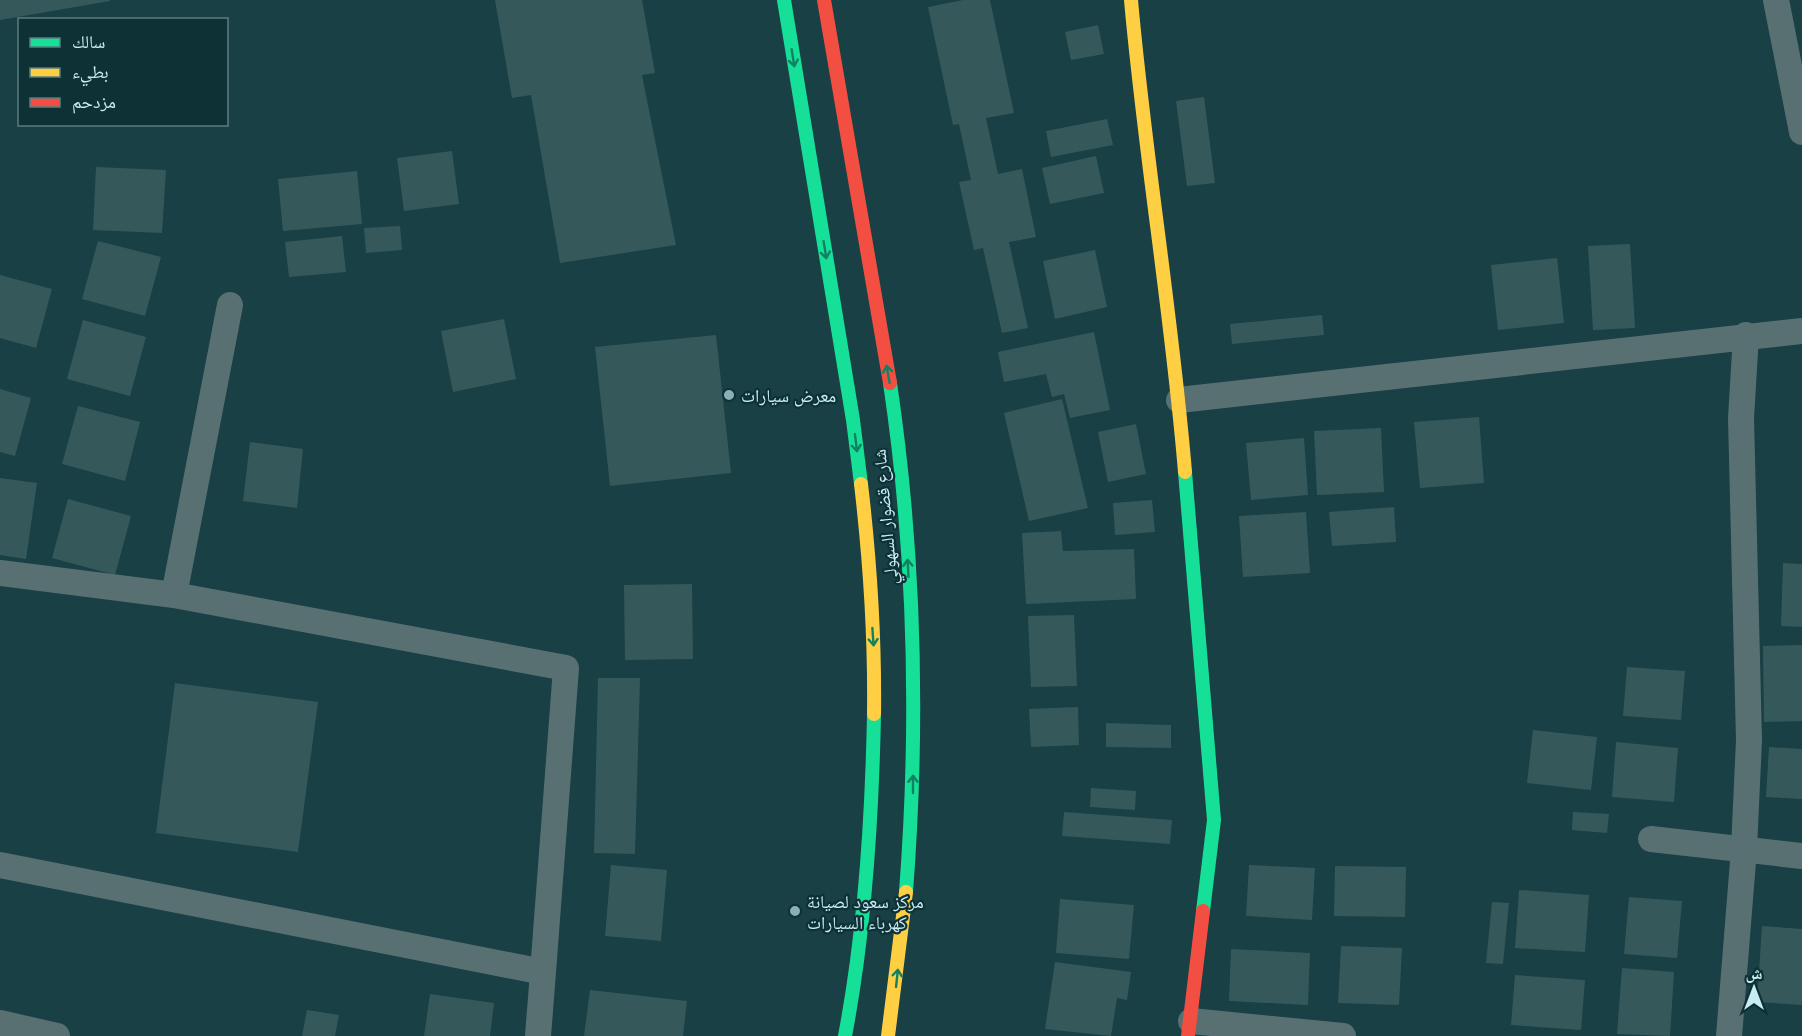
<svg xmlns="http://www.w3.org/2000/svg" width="1802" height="1036" font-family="'Space Grotesk','Noto Naskh Arabic',sans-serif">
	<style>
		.building { fill: #35595b }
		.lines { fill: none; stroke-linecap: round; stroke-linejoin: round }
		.street { stroke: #597073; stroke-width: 26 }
		.fast { stroke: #16e098; stroke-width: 14 }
		.slow { stroke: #ffcf43; stroke-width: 14 }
		.jam { stroke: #f24e42; stroke-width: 14 }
		.oneway { stroke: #128062 }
		.poi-dot { fill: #8ab0b6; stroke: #0e3136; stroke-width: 2 }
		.labels { text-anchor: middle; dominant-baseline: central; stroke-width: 4.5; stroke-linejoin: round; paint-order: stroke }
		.poi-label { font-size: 18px; fill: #c7edf3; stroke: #0e3136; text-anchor: start }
		.street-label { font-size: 18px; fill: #c7edf3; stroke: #0e3136 }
	</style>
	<rect width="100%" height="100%" fill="#184045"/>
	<!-- building -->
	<path class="building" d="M0,0h110v1l-110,19z
		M495,0h147l13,73 -13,2 34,170 -116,18 -29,-168 -19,3z
		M963,0h27l24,113 -28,5 12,56 24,-5 14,68 -27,5 19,86 -26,5 -19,-85 -9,2 -15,-68 12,-2 -12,-56 -6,1 -25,-118z
		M1098,25l6,29 -33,6 -6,-28z
		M1204,97l11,86 -28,3 -11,-85z
		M1107,119l6,26 -62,12 -5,-26z
		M452,151l7,53 -55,7 -7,-53z
		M1096,156l8,37 -54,11 -8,-36z
		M96,167l70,3 -4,63 -69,-3z
		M357,171l5,53 -79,7 -5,-52z
		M400,226l2,24 -36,3 -2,-25z
		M342,236l4,36 -57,5 -4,-35z
		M98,241l63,16 -16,59 -63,-17z
		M1630,244l5,84 -42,2 -5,-84z
		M1095,250l12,57 -52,12 -12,-58z
		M1557,258l7,65 -66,7 -7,-65z
		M0,275l52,14 -16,59 -36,-10z
		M1322,315l2,20 -92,9 -2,-20z
		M504,319l12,60 -63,13 -12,-61z
		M83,320l63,17 -16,59 -63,-17z
		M1094,332l16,78 -40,8 -6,-24 -12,3 -6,-23 -42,8 -6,-30z
		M716,335l15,138 -121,13 -15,-139z
		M0,389l31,9 -16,58 -15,-4z
		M1062,399l26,109 -59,13 -25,-108z
		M78,406l62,16 -15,59 -63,-17z
		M1479,417l5,66 -64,5 -6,-66z
		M1136,424l10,50 -38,8 -10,-50z
		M1381,428l3,64 -67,3 -3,-64z
		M1304,438l4,57 -57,5 -5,-57z
		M250,442l53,7 -6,59 -54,-7z
		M0,478l37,5 -11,76 -26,-4z
		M68,499l63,17 -16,59 -63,-17z
		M1152,500l3,32 -40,3 -2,-32z
		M1394,507l2,35 -64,4 -3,-34z
		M1306,512l4,61 -67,4 -4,-61z
		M1061,531l2,20 71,-2 2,50 -110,5 -4,-71z
		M1783,563l19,1v63l-21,-1z
		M692,584l1,75 -68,1 -1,-75z
		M1074,615l3,71 -46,1 -3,-71z
		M1802,645v76l-38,1 -1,-76z
		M1627,667l58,4 -4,49 -58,-4z
		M598,678h42l-5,176 -41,-1z
		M175,683l143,19 -20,150 -142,-19z
		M1078,707l1,38 -48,2 -2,-38z
		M1106,723l65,2v23l-65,-1z
		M1533,730l64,7 -6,53 -64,-7z
		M1616,742l62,6 -4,54 -62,-5z
		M1769,747l33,2v50l-36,-2z
		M1091,788l45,3 -1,19 -45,-3z
		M1064,812l108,8 -2,24 -108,-8z
		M1573,812l36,2 -2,19 -35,-3z
		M611,865l56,5 -6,71 -56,-5z
		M1249,865l66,3 -3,52 -66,-4z
		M1335,866l71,1 -1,50 -71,-1z
		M1519,890l70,5 -4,57 -70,-4z
		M1629,897l53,4 -5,57 -53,-4z
		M1060,899l74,6 -5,54 -73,-6z
		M1492,902l17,1 -6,61 -17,-1z
		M1762,926l40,3v76l-45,-3z
		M1341,946l61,2 -3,57 -61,-2z
		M1231,949l79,4 -2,52 -79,-4z
		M1055,962l76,10 -4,28 -10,-2 -6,38 -66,-7z
		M1622,968l52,4 -4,64 -53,-2z
		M1515,975l70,5 -4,50 -70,-5z
		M590,990l97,11 -4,35h-99z
		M430,994l64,9 -4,33h-66z
		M307,1010l32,5 -4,21h-33z"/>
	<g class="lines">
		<!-- street -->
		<path class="street" d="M1776,0l26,132
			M1179,400l623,-69
			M0,573l174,22 392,73 -23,304
			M174,595l56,-290
			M1651,839l151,17
			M0,865l543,107 -5,64
			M1191,1021l152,15
			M0,1023l57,13
			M1729,1036l15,-187 5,-109 -8,-322 5,-83"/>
		<!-- fast -->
		<path class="fast" d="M784,0l69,420 8,64
			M890,383c25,169 29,339 16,509
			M1185,472l29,348 -11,91
			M845,1036c20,-105 27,-215 29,-322"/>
		<!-- slow -->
		<path class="slow" d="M1131,0c14,158 41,314 54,472
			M861,484c9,77 14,153 13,230
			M888,1036l18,-144"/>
		<!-- jam -->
		<path class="jam" d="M824,0l66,383
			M1188,1036l15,-125"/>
	</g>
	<!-- one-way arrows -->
	<defs><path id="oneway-shaft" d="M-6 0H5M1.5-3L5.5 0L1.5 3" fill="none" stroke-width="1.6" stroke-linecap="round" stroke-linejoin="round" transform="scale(1.5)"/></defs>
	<g class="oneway">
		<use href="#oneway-shaft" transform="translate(793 58) rotate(81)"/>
		<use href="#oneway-shaft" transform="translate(825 250) rotate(81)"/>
		<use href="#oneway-shaft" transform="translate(888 374) rotate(-100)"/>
		<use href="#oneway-shaft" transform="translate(856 443) rotate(83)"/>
		<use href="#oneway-shaft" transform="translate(908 568) rotate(-93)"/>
		<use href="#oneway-shaft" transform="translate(873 637) rotate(86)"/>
		<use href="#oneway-shaft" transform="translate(913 784) rotate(-90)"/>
		<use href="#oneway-shaft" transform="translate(897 978) rotate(-84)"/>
	</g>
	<!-- markers -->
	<g class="poi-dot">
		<circle cx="729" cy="395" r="6"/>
		<circle cx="795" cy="911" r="6"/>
	</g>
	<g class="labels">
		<!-- poi labels -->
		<g class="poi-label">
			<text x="741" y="395">معرض سيارات</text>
			<text x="807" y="901">مركز سعود لصيانة<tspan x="807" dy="21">كهرباء السيارات</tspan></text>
		</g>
		<!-- street labels -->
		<g class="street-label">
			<text transform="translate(885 517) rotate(-95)">شارع قضوار السهولي</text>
		</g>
	</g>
	<!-- legend -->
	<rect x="18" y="18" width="210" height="108" fill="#0e3136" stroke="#587c82" stroke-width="1.5"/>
	<rect x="30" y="38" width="30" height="9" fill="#16e098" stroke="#587c82" stroke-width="1.5"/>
	<text x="72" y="48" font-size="18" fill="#c7edf3">سالك</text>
	<rect x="30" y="68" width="30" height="9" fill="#ffcf43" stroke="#587c82" stroke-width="1.5"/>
	<text x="72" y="78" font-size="18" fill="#c7edf3">بطيء</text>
	<rect x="30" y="98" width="30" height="9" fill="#f24e42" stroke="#587c82" stroke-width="1.5"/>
	<text x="72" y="108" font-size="18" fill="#c7edf3">مزدحم</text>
	<!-- north arrow -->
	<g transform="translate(1754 988)" stroke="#0e3136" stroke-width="4.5" paint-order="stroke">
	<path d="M0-4.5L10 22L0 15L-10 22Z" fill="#c7edf3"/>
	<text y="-9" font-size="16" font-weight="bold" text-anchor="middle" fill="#c7edf3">ش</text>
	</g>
</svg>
